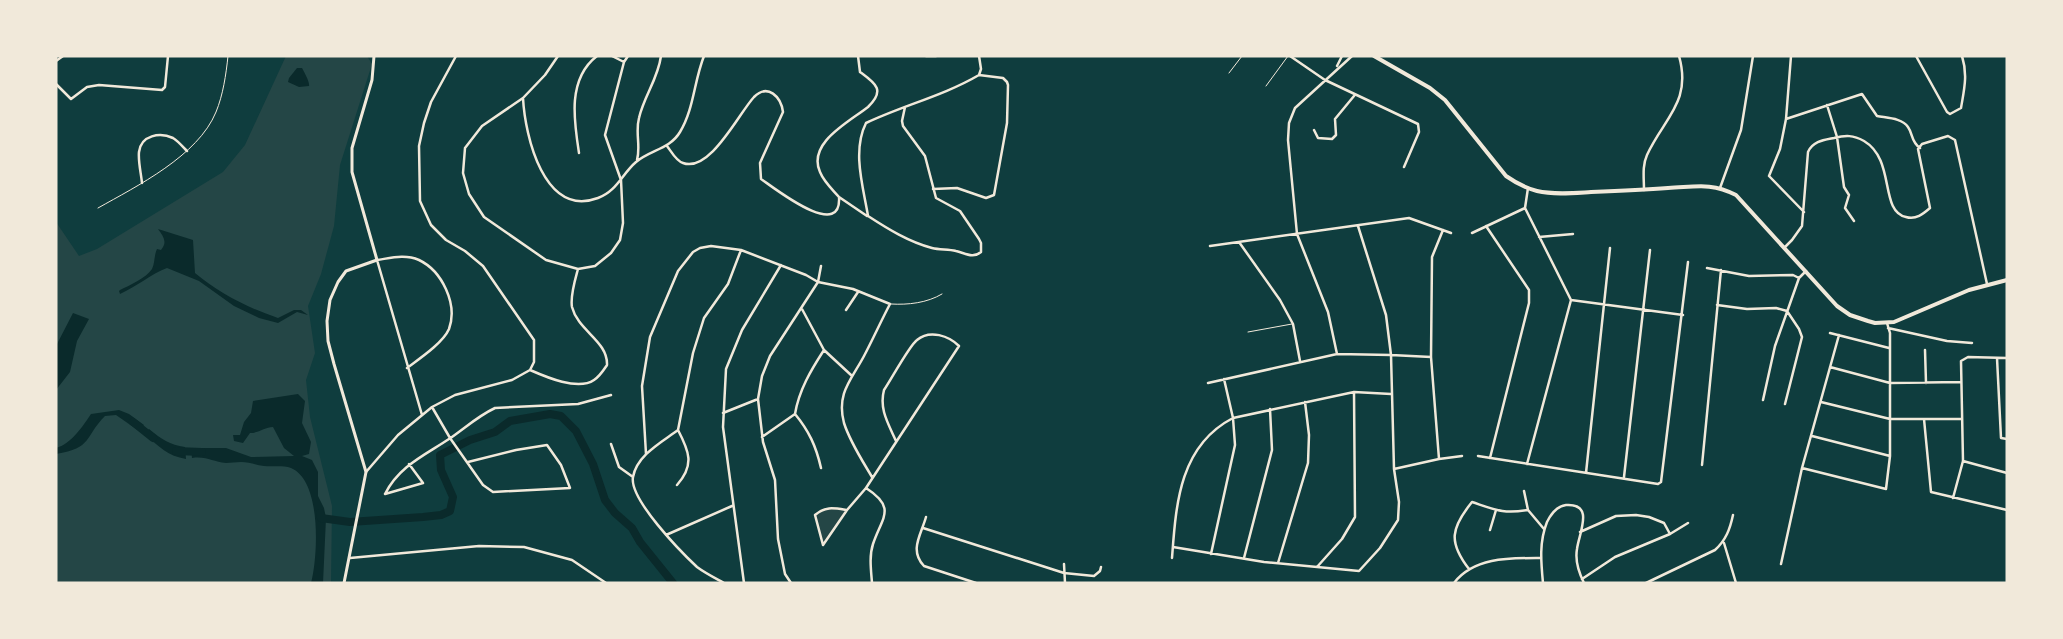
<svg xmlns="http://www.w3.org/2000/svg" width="2063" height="639" font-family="'Roboto Serif',serif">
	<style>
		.green { fill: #244646 }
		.water { fill: #0a2a2b }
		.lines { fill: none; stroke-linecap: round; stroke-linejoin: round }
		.river { stroke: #0a2a2b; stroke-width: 8 }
		.service { stroke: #f1e9da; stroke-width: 1 }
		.minor { stroke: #f1e9da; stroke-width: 2.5 }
		.tertiary { stroke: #f1e9da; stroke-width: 3 }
		.primary { stroke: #f1e9da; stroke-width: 4 }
	</style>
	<rect width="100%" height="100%" fill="#0f3d3e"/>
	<!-- green -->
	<path class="green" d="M286,56h81l5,8 -32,101 -6,61 -13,48 -13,32 7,47 -9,27 4,37 22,89 -1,77h-275v-361l23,34 18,-7 126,-77 22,-27z
		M832,508l15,2 -24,33 -8,-28 6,-6z"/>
	<!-- water -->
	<path class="water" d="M297,68h5c2,4 8,14 7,18l-10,1 -11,-5 1,-4z
		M158,229l35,11 2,33c24,20 53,35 83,45l16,-8h7l7,5 -11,-3 -19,11 -19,-5 -25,-12 -35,-25 -32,-13c-16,6 -31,19 -47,26l-1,-3 1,-1c10,-5 26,-12 32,-21 3,-6 2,-14 5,-20l4,1c7,-8 2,-14 -3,-21z
		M73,313l16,6 -12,22 -7,31 -14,18v-44z
		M298,394l7,7 -3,22 9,19 -2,12 -7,2 10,4 6,12v24l6,12 2,10 -3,65h-12c7,-26 11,-102 -20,-115 -8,-3 -19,-1 -27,-2 -8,-1 -15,-4 -23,-4 -5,0 -10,1 -15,1 -13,-1 -19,-7 -34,-5l-1,-10h35l25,9 43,-1 -10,-8 -11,-21c-8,0 -14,6 -23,6l-7,10 -9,-2 -1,-6h7l4,-13 7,-9 2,-12z
		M119,410l10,4 15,11 -5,6 -23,-16 -11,1c-21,21 -12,32 -49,38v-6c15,-4 27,-22 35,-34z
		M149,429c12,10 21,16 36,18l1,12c-18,-3 -27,-12 -41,-25z"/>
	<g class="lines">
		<!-- river -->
		<path class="river" d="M133,422l20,16
			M176,451l26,1
			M320,513l1,5 29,4 73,-5 18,-2 9,-4 3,-14 -12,-27 -1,-15 30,-15 25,-8 15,-11 40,-7 11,2 15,15 17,33 12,36 10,13 17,15 8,14 33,41"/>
		<!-- service -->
		<path class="service" d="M1229,73l13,-17
			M1266,86l22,-30
			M98,208c39,-22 100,-52 118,-96 7,-17 10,-37 12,-56
			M891,304c17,1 36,-1 51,-10
			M1248,332l44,-8"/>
		<!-- minor -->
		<path class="minor" d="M456,56l-25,46 -7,21 -5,23 1,55 11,24 15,15 19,11 18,15 51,74v22l-4,8
			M558,56l-13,19 -22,23 -41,28 -17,22 -2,25 6,21 15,23 62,43 32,9 17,-3 16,-13 9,-13 3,-17 -2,-43 -16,-45 19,-73 4,-6
			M612,56l12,6
			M926,56h10
			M1290,56l35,24 93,44 1,8 -15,35
			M1791,56l-5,63 -6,30 -11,27 35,36
			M1916,56l31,56 3,2 11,-6c3,-18 7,-33 1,-52
			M56,61l7,-5
			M1337,66l5,-10
			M56,84l15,15 16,-12 12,-2 63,5 3,-3 3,-31
			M523,98c2,38 21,120 75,100 19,-7 24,-24 38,-36 14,-12 34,-13 44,-30 14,-23 14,-51 24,-76
			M1827,105l10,32 7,50 5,8 -4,13 9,13
			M905,107l-3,14 1,5 22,30 11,42 24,13 19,28 2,4v9c-8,7 -16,1 -25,-1 -8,-2 -16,-1 -24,-3 -23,-6 -44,-19 -64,-32 -5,-30 -16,-65 -2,-93 38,-18 77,-27 113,-48l2,-6 -2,-13
			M1786,119l76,-25 15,22c10,2 25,2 31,11 5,7 3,15 12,21
			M1314,130l4,8 14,1 4,-4 -1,-16 19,-23
			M667,146c4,5 9,15 16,17 27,10 56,-50 71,-66 14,-14 27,0 29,15l-23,51 1,16c12,8 81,63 78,18 -7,-8 -15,-15 -19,-25 -13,-29 29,-50 48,-65 18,-17 7,-24 -8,-35l-2,-16
			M579,153c-5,-32 -12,-74 18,-97
			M637,160c4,-14 -2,-27 2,-42 5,-22 19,-39 22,-62
			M142,183c-1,-10 -4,-22 -3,-31 2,-17 21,-20 34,-14 5,3 10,9 14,13
			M1720,188l21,-58 12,-74
			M933,189l24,-1 29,10 8,-3 13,-72 1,-38 -1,-3 -4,-4 -24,-3
			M1644,190c0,-12 -2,-24 3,-35 17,-37 45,-53 32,-99
			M839,197l28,19
			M1525,208l46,92 -44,164
			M1525,208l3,-20
			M1486,226l43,64v13l-39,155
			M1472,233l53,-25
			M1539,237l34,-3
			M1239,242l41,58 13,24 7,37
			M1210,246l199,-28 42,15
			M1785,247l7,-7 10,-14 6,-74c5,-11 16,-12 26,-14 12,-3 19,-3 30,3 32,19 15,70 42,76 10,3 17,-3 24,-9l-12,-59 4,-5 26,-8 7,4 32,144
			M1707,268l42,8 44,-1 6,3
			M1571,300l112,15
			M1717,305l30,4 29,-1 11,3 12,18 3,8 -17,67
			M802,309l22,41 27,25
			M846,310l12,-18
			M1888,328l59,13 25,2
			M1830,333l59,15
			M1925,350l1,33
			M1337,354l-9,-42 -31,-78 -9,-94 1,-17 6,-15 57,-52
			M1997,358l4,80 6,1
			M1830,367l60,16 71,-1
			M407,368c12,-9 36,-25 42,-39 9,-25 -7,-58 -30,-69 -14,-6 -28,-2 -42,0l45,155
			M530,370c16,7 48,21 64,10 6,-4 9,-9 13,-15 1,-24 -29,-34 -35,-58 -2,-11 3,-27 6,-38
			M1208,383l129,-29 54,1 40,2
			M1763,400l12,-54 24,-68 7,-7
			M1821,402l69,17h72
			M432,407l18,31 33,47 10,7 77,-4 -9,-23 -14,-20 -31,5 -48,12
			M723,413l35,-14
			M795,414c14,17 21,32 26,54
			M1924,419l7,73 76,18
			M1812,436l78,20
			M762,437l33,-23c4,-24 16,-44 29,-64
			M611,444l8,23 14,10
			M646,454l-4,-68 8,-49 28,-66 15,-19 7,-4 11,-2 30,4 65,25 12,7 35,7 37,15c-9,17 -17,35 -26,52 -12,23 -28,37 -20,67 6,19 18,37 28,54
			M1478,456l180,28 3,-2 27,-220
			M1439,459l-8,-102 1,-100 11,-27
			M1963,461l44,12
			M1702,465l19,-195
			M1802,468l84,21 4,-33v-123l-3,-10
			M1394,469l45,-10 23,-3
			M366,472l32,-37 34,-28 23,-12 57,-15 18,-10
			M1586,473l24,-225
			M1624,477l26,-227
			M677,485c18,-20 12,-34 1,-55
			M866,488c31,20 16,29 7,56 -4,12 -2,26 -1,39
			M1524,491l4,19 16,19
			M385,494c14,-28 40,-39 64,-55 16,-11 29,-23 46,-31l83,-4 33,-9
			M385,494l38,-11 -14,-19
			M1953,498l10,-37 -2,-100 7,-4 39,1
			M926,517c-5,18 -17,33 -2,49l52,17
			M923,528l141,45 30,3 6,-5 1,-4
			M1490,530l6,-20
			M1580,532l36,-16 20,-1 13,2 15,6 6,11
			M666,535l66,-29
			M1724,543l12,40
			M823,545l24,-35 19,-22 93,-142c-10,-10 -29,-17 -42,-6 -8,6 -26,40 -33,50 -5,19 4,33 12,51
			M823,545l-8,-30c10,-9 19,-7 32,-5
			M1173,547l91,15 95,9 21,-23 18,-28 1,-18 -5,-33 -3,-114 -5,-40 -28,-89
			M1211,554l24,-109 -2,-27 -9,-39
			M350,558l129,-12 45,1 48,13 34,23
			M1172,558c4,-53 7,-112 61,-140l121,-26 37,2
			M1244,558l28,-108 -2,-41
			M1278,563l30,-100 1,-28 -4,-33
			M1064,564l1,19
			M1781,564l21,-96 37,-133
			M1317,567l25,-28 13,-22 -1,-125
			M1469,569c-21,-27 -18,-41 3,-67 24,8 31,12 56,8
			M1582,579l33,-22 55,-23 18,-11
			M724,583c-9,-5 -19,-10 -27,-16 -16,-15 -68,-68 -64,-90 4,-22 29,-35 45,-47l15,-77 11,-35 24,-34 13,-34
			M744,583l-21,-156 3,-58 16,-39 39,-65
			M791,583l-6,-9 -7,-35 -3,-59 -12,-38 -5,-43 4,-23 8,-20 48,-74 3,-16
			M1454,583c20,-26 56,-25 86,-25
			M1543,583c-2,-21 -4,-41 4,-61 4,-8 10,-16 19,-17 29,-2 13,28 11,44 -2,11 2,24 7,34
			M1646,583l69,-33c11,-10 15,-21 18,-35"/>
		<!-- tertiary -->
		<path class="tertiary" d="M344,583l22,-111 -32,-108 -6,-23 -1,-20 3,-21 8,-18 8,-11 31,-11 -25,-88v-24l20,-68 2,-24"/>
		<!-- primary -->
		<path class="primary" d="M1374,56l56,32 15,12 61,76c10,7 19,12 31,15 17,4 37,2 54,1 26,-1 51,-2 77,-4 27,-1 43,-6 68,7l101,111 13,9 18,6 7,2 19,-1 75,-32 38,-10"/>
	</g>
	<!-- border -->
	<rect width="2063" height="639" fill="none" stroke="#f1e9da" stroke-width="115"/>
</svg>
